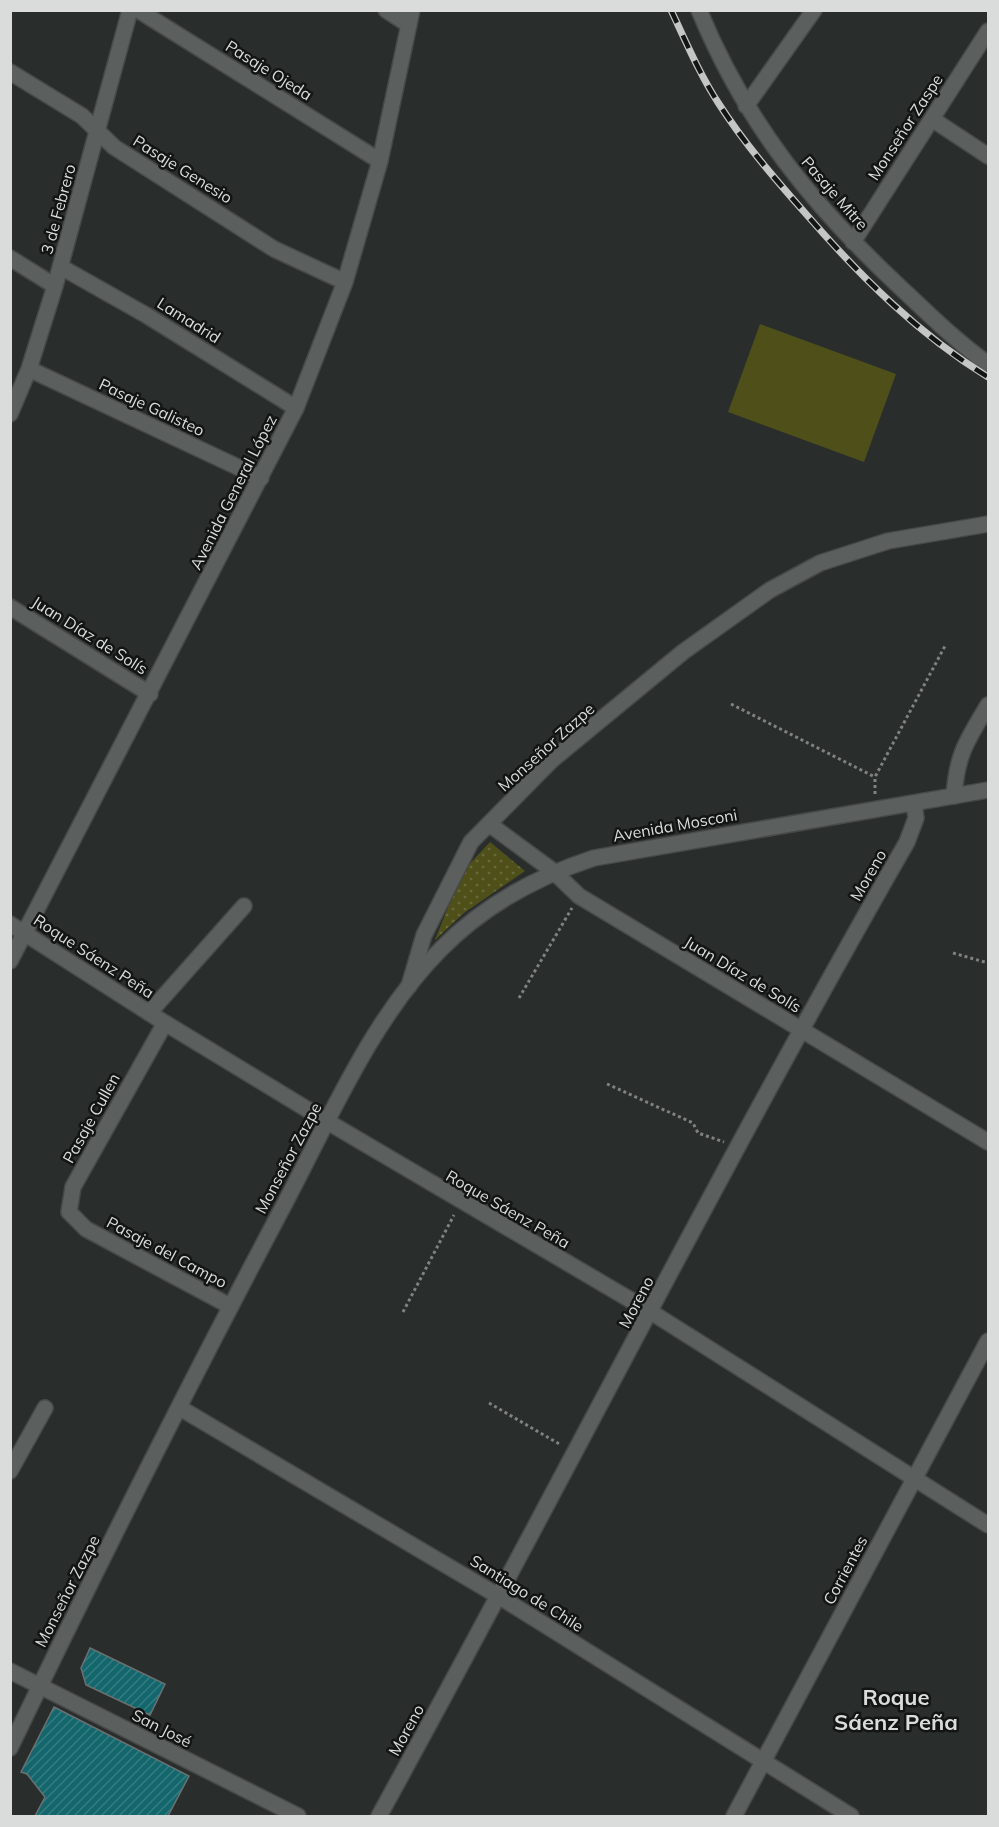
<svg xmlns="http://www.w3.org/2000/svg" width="999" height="1827" font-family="Mulish,sans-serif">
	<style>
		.grass { fill: #4f5019 }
		.park { fill: url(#park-dots) }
		.building { fill: url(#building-hatch); stroke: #6b7071; stroke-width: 1.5 }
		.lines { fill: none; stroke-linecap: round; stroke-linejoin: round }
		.minor-casing { stroke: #464948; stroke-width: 18 }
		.tertiary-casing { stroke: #464948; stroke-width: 18 }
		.path { stroke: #7f8281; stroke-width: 3; stroke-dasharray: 3 3; stroke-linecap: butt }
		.minor { stroke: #5b605e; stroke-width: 15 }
		.tertiary { stroke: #5b605e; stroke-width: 15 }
		.rail-casing { stroke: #c3c6c5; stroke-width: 7 }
		.rail { stroke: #131514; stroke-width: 4.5; stroke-dasharray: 14; stroke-linecap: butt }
		.labels { text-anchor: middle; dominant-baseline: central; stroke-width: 5; stroke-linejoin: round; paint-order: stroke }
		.street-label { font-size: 16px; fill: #d9dcdb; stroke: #131514 }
		.district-label { font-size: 22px; font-weight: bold; fill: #d9dcdb; stroke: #131514 }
	</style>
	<defs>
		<pattern id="park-dots" width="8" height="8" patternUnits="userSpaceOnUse" patternTransform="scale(1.5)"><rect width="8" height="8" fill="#4f5019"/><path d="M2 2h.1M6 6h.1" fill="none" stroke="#68693a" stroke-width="1.8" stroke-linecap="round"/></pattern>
		<pattern id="building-hatch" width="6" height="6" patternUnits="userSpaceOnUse" patternTransform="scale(1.5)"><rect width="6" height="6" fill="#13676c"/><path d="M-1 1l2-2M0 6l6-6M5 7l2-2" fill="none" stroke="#357c80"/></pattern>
	</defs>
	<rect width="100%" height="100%" fill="#292d2c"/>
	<!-- grass -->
	<path class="grass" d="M760,324l136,50 -32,88 -136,-50z"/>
	<!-- park -->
	<path class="park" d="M490,842l35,29 -61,42 -29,27 27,-68z"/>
	<!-- building -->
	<path class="building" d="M90,1648l75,36 -15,31 -64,-30 -5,-17z
		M54,1707l135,69 -21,40h-133l10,-19 -18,-23 -6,-2z"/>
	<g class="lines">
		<!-- minor casing -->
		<g class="minor-casing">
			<path id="minor" d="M138,10l242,151
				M386,10l23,15
				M699,10c47,114 114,196 203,279 28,26 55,53 86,75
				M10,72l72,44 32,31 160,102 71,33
				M746,106l68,-96
				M932,119l56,37
				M853,242l135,-211
				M10,258l45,28
				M61,267l85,48 150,93
				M29,369l232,109
				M10,414l19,-45 26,-83 75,-276
				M10,607l140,87
				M954,796c3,-43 13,-55 34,-91
				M489,824l64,47 26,25 409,246
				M10,924l155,99 163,99 323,190 337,213
				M10,961l286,-553 49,-126 35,-121 32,-151
				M409,986l15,-51 47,-93 81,-82 131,-108 87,-62 50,-27 68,-22 100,-17
				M149,1013l95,-107
				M165,1023l-92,164 -4,25 17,17 144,77
				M180,1408l320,189 351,219
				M10,1471l35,-63
				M10,1671l288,145
				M379,1816c178,-323 344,-654 528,-974l9,-24 -2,-15
				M734,1816l254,-475"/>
		</g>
		<!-- tertiary casing -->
		<g class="tertiary-casing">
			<path id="tertiary" d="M10,1748c88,-183 179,-364 274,-543 45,-85 88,-187 157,-256 43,-44 95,-72 153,-91l394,-68"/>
		</g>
		<!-- path -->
		<path class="path" d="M731,704l144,73
			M875,794v-17l70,-131
			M953,953l35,10
			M519,998l53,-90
			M607,1084l86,39 5,10 26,9
			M403,1312l51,-97
			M489,1403l72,42"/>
		<!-- minor -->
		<use href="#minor" class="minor"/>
		<!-- tertiary -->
		<use href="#tertiary" class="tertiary"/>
		<!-- rail casing -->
		<g class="rail-casing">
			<path id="rail" d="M671,10c15,32 29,65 48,94 25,39 56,75 87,110 54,62 112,120 182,163"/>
		</g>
		<!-- rail -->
		<use href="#rail" class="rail"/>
	</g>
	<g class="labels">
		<!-- street labels -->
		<g class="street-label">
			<text transform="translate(269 70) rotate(32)">Pasaje Ojeda</text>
			<text transform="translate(905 127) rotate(-57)">Monseñor Zaspe</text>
			<text transform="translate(183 169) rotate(32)">Pasaje Genesio</text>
			<text transform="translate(835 193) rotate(49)">Pasaje Mitre</text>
			<text transform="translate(58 209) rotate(-75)">3 de Febrero</text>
			<text transform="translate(189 320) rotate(32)">Lamadrid</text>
			<text transform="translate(152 407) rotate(25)">Pasaje Galisteo</text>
			<text transform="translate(233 492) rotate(-63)">Avenida General López</text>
			<text transform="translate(90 635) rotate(32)">Juan Díaz de Solís</text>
			<text transform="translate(546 747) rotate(-42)">Monseñor Zazpe</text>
			<text transform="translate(675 825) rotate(-10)">Avenida Mosconi</text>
			<text transform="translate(868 875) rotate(-60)">Moreno</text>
			<text transform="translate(94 956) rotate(33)">Roque Sáenz Peña</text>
			<text transform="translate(743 974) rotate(31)">Juan Díaz de Solís</text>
			<text transform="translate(91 1118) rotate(-61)">Pasaje Cullen</text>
			<text transform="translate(288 1158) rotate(-62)">Monseñor Zazpe</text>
			<text transform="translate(508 1209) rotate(30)">Roque Sáenz Peña</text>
			<text transform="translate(167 1252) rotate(28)">Pasaje del Campo</text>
			<text transform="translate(636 1302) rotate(-62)">Moreno</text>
			<text transform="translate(845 1570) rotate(-62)">Corrientes</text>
			<text transform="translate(67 1591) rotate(-63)">Monseñor Zazpe</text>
			<text transform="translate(527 1593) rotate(32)">Santiago de Chile</text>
			<text transform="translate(162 1728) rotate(27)">San José</text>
			<text transform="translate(406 1730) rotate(-61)">Moreno</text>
		</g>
		<!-- district labels -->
		<g class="district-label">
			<text x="896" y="1697">Roque<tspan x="896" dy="25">Sáenz Peña</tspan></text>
		</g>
	</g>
	<!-- border -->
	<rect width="999" height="1827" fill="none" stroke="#d9dcdb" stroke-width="24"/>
</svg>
